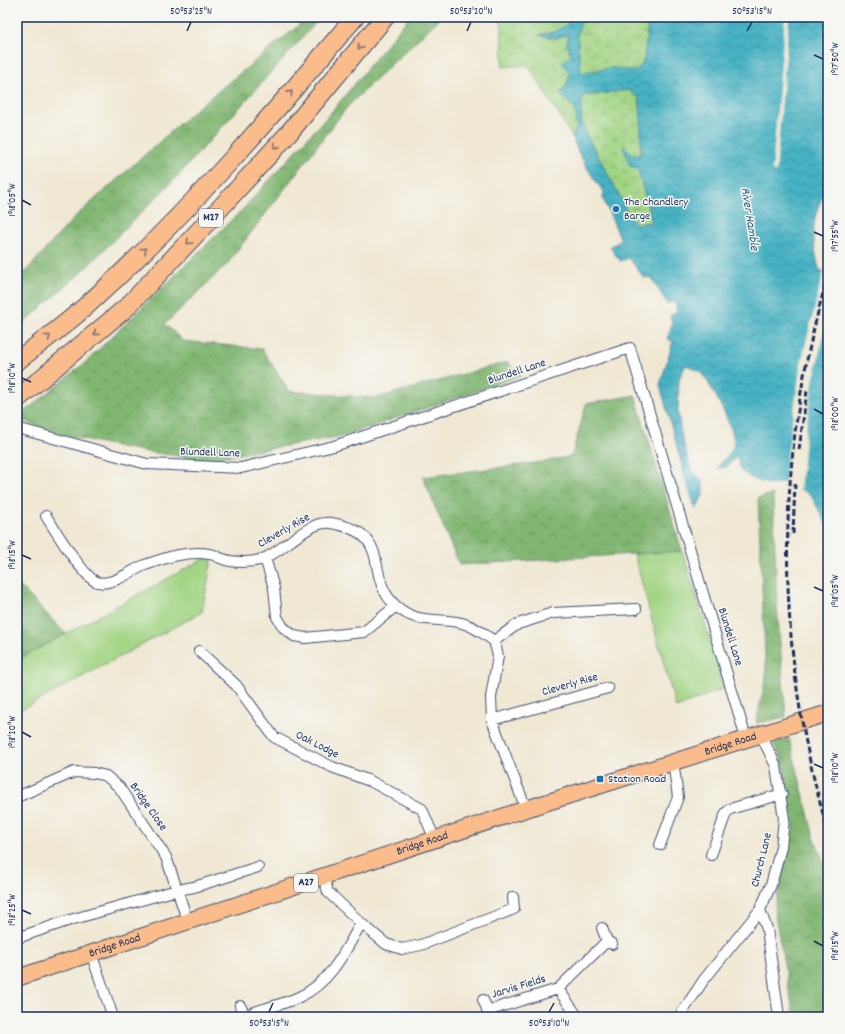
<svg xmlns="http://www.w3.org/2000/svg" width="845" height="1034" font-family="Dekko,sans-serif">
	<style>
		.green { fill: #a1d483; stroke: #5e8270 }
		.forest { fill: url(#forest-crowns); stroke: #4e7268 }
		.wetland { fill: url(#wetland-marsh); stroke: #5e8270 }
		.water { fill: url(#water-waves); stroke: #307090; fill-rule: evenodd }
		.pier { fill: #f0e8d3 }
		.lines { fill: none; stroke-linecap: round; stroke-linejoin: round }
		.minor-casing { stroke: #3b4b70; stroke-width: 12 }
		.primary-casing { stroke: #3b4b70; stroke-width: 18 }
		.motorway-casing { stroke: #3b4b70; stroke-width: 20 }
		.minor { stroke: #fff; stroke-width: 10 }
		.primary { stroke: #f9bc8a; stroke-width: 16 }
		.motorway { stroke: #f9bc8a; stroke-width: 18 }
		.rail { stroke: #1b2f5e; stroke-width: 3; stroke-dasharray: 6 3; stroke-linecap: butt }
		.oneway { stroke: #7f6e72 }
		.ticks { fill: none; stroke: #1b2f5e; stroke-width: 1.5 }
		.poi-dot { fill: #1f6fb2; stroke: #f6f6f2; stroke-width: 1.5 }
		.labels { text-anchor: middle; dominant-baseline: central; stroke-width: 3; stroke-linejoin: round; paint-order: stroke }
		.shield { fill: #f6f6f2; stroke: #5d6b8a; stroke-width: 1 }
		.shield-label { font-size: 11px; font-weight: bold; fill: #1b2f5e }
		.poi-label { font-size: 12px; fill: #1b2f5e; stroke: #f6f6f2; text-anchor: start }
		.street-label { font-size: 12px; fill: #1b2f5e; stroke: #f6f6f2 }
		.water-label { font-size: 13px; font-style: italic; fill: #2a5d81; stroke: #f6f6f2 }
		.neatline { fill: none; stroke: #1b2f5e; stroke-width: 1.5 }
		.ticks-label { font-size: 10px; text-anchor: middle; fill: #1b2f5e }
	</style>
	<defs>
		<pattern id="forest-crowns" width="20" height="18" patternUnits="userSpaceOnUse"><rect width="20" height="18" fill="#80b671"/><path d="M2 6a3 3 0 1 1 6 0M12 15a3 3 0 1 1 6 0" fill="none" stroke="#689460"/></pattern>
		<pattern id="wetland-marsh" width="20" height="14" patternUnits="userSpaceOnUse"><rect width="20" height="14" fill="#a1d483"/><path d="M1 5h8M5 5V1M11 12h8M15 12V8" fill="none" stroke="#8ab674"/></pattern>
		<pattern id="water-waves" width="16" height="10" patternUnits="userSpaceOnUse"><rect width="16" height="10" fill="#46b2c3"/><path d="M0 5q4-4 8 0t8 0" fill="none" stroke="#3a91a2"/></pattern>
	</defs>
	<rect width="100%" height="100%" fill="#f6f6f2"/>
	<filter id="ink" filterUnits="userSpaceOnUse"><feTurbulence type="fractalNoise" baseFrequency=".025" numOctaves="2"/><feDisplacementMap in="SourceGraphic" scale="8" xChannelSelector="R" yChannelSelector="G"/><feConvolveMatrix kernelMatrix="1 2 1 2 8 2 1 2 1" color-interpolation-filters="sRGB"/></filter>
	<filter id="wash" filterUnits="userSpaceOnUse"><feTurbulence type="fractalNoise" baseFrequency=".012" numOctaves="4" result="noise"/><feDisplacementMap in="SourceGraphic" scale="16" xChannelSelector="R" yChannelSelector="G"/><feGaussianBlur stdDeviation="0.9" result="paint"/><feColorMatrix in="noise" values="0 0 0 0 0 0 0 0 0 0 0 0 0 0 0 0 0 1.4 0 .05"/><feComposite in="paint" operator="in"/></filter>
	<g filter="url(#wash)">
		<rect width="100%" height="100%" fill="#f0e8d3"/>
		<!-- green -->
		<path class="green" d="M682,551l43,137 -49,20 -42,-154z
			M213,554l-11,58 -185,100v-52z"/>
		<!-- forest -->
		<path class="forest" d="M306,17h15l-145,161 -89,89 -70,62v-48l58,-64 120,-107 103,-84z
			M409,17h32l-93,89 -121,158 -62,60 18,17 79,8 27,42 86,7 133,-36 13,14 -178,60 -139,24 -74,-11 -70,-15 -43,-16 69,-56 158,-154 91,-100z
			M635,395l47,156 -223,14 -36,-88 120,-15 29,-6 14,-52z
			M773,494l4,111 9,112 -30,6 10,-45 -8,-180z
			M17,583l49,51 -49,26z
			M789,738l25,99 14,37v143h-34l-20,-107 20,-84 -12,-67 -9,-16z"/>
		<!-- wetland -->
		<path class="wetland" d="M501,17h64l5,6 -16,9 -14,3 15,3 13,-3c4,20 7,43 -8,59l15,15 2,19 -5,8 -44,-71 -25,2z
			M583,17h66l-5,44 -7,10 -26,-3 -30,6 -4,-40z
			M629,90l10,8 2,17v39l-7,1 -11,-8 15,23 14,52 -15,2 -9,-8 -4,-12 -37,-68 -6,-16 1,-24z"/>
		<!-- water -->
		<path class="water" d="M565,17h18l-6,17 4,39 30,-5 26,3 7,-10 5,-44h179v166c-16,36 -18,48 -9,86l9,5v254l-17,-33 -24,-14 -16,4 -18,-6 -12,-8 -4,-15 -10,11 -9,1c4,-9 16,-16 16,-26 1,-12 -25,-62 -34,-70 -3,-3 -10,-5 -14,-7l-7,14 -1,34 4,25 9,32 12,11v14l-7,14 -8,-22 -28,-102 13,-44 -6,-2 5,-15 -2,-8 7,-4 -2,-11 -8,2 -16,-26 -7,1 -15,-20 -9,3 -10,-14 11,-7 -18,-41 1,-7c-14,-18 -25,-35 -32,-56l5,-8 -2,-19 -15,-15 6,-7 4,-13 -8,-12 10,-6 -5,-10 1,-11 -13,3 -17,-3 16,-3 16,-9zM629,90l10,8 2,17v39l-7,1 -11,-9 7,20 8,4 14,52 -15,2 -9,-8 -4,-12 -37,-68 -6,-16 1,-24z"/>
		<!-- pier -->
		<path class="pier" d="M785,17h4l-13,155 -4,-1z
			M824,270l4,2v42l-15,68 -7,47 -6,62 -15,-8 2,-26 14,-94z"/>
	</g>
	<g filter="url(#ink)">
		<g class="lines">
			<!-- minor casing -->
			<g class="minor-casing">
				<path id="minor" d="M17,428l130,36 94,4 93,-22 296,-98 116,390
					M46,516c9,14 38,62 51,66 16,4 33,-11 48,-17 20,-7 43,-15 64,-11 5,0 10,4 14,5 11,4 31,4 42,-1 19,-8 44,-38 66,-35 65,11 31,52 65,83 21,19 42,11 66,17 12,3 22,11 32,18l4,15 -7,41 1,23 34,89
					M265,558l9,30 3,29 6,10 11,9 11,2 59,-6 32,-26
					M494,641l24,-17 35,-11 83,-4
					M199,651l37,34 38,52 58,30 38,14 52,28 13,31
					M492,720l116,-32
					M17,797l57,-25 20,1 12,3 13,11 47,70 22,65
					M660,845l18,-48 -5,-36
					M711,855l15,-42 4,-4 52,-15
					M324,877l4,15 33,31 25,21 16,5 19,-4 93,-36 -1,-12
					M760,910l7,19 12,88
					M602,928l5,13 5,3
					M17,938l53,-18 107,-30 17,-3 64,-20
					M91,953l22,64
					M558,989l20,28
					M483,1000l7,15
					M240,1006l5,9
					M487,1011l71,-22 49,-48
					M241,1017c18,-8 39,-11 58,-20 31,-14 46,-45 62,-74
					M679,1017l24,-36 57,-71 11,-25 10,-38 3,-28 -8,-53 -16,-33"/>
			</g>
			<!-- primary casing -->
			<g class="primary-casing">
				<g id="primary">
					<path id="s1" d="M17,978l509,-169 302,-96"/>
				</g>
			</g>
			<!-- motorway casing -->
			<g class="motorway-casing">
				<path id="motorway" d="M17,361c23,-18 47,-35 69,-55 98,-88 184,-188 269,-289
					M17,399l110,-92 85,-90 76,-83 97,-117"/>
			</g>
			<!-- minor -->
			<use href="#minor" class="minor"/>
			<!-- primary -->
			<use href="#primary" class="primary"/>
			<!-- motorway -->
			<use href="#motorway" class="motorway"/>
			<!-- rail -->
			<path class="rail" d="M828,276c-54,181 -54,374 0,555
				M799,450l8,-59
				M793,534l2,-50"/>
		</g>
		<!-- one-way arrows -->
		<defs><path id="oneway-chevron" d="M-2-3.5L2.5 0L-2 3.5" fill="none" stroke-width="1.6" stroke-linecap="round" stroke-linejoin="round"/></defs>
		<g class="oneway">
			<use href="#oneway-chevron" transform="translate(360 47) rotate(129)"/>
			<use href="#oneway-chevron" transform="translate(290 93) rotate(-49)"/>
			<use href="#oneway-chevron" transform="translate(276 146) rotate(132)"/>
			<use href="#oneway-chevron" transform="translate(189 242) rotate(134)"/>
			<use href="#oneway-chevron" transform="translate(144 250) rotate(-45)"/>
			<use href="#oneway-chevron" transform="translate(96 333) rotate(140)"/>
			<use href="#oneway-chevron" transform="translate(48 337) rotate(-38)"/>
		</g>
	</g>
	<!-- ticks -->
	<path class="ticks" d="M187,31l4,-9M467,31l4,-9M747,31l5,-9M814,55l9,4M22,200l9,5M814,232l9,4M22,378l9,4M814,409l9,5M22,555l9,4M814,587l9,4M22,732l9,5M814,764l9,4M22,910l9,4M814,941l9,5M269,1012l4,-9M549,1012l5,-9"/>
	<!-- markers -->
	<g class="poi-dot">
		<circle cx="616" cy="209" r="4"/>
		<rect x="596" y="775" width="8" height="8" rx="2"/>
	</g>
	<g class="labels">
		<!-- shield labels -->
		<g class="shield">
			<rect x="199" y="209" width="24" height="18" rx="3"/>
			<rect x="294" y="874" width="24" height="18" rx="3"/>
		</g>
		<g class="shield-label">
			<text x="211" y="218">M27</text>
			<text x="306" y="883">A27</text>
		</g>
		<!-- poi labels -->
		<g class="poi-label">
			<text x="624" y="202">The Chandlery<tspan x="624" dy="14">Barge</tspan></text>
			<text x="608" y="779">Station Road</text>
		</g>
		<!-- street labels -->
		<g class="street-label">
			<text transform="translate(517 372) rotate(-18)">Blundell Lane</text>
			<text transform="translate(210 453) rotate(2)">Blundell Lane</text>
			<text transform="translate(284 531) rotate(-30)">Cleverly Rise</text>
			<text transform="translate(730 637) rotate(73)">Blundell Lane</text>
			<text transform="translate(570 685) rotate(-16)">Cleverly Rise</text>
			<text stroke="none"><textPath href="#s1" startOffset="751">Bridge Road</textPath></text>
			<text transform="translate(317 745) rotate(27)">Oak Lodge</text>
			<text transform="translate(148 807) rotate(55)">Bridge Close</text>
			<text stroke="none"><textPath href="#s1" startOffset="427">Bridge Road</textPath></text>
			<text transform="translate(762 860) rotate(-76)">Church Lane</text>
			<text stroke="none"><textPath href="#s1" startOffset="103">Bridge Road</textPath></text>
			<text transform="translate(519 987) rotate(-17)">Jarvis Fields</text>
		</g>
		<!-- water labels -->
		<g class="water-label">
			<text transform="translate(749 219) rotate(81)">River Hamble</text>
		</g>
	</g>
	<!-- margin -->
	<rect width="845" height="1034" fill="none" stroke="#f6f6f2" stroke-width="44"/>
	<rect x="22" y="22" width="801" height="990" class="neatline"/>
	<g class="ticks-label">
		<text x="191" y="14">50°53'25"N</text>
		<text x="471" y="14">50°53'20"N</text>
		<text x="752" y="14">50°53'15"N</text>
		<text transform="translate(834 59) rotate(-90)" y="4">1°17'50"W</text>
		<text transform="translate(11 200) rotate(-90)" y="4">1°18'05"W</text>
		<text transform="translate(834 236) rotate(-90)" y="4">1°17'55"W</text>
		<text transform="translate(11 378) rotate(-90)" y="4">1°18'10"W</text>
		<text transform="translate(834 414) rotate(-90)" y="4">1°18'00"W</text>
		<text transform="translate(11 555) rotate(-90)" y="4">1°18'15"W</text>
		<text transform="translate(834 591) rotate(-90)" y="4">1°18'05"W</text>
		<text transform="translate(11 732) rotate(-90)" y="4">1°18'20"W</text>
		<text transform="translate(834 768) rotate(-90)" y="4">1°18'10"W</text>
		<text transform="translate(11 910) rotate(-90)" y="4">1°18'25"W</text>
		<text transform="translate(834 946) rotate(-90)" y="4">1°18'15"W</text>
		<text x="269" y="1026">50°53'15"N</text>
		<text x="549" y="1026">50°53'10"N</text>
	</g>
</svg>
